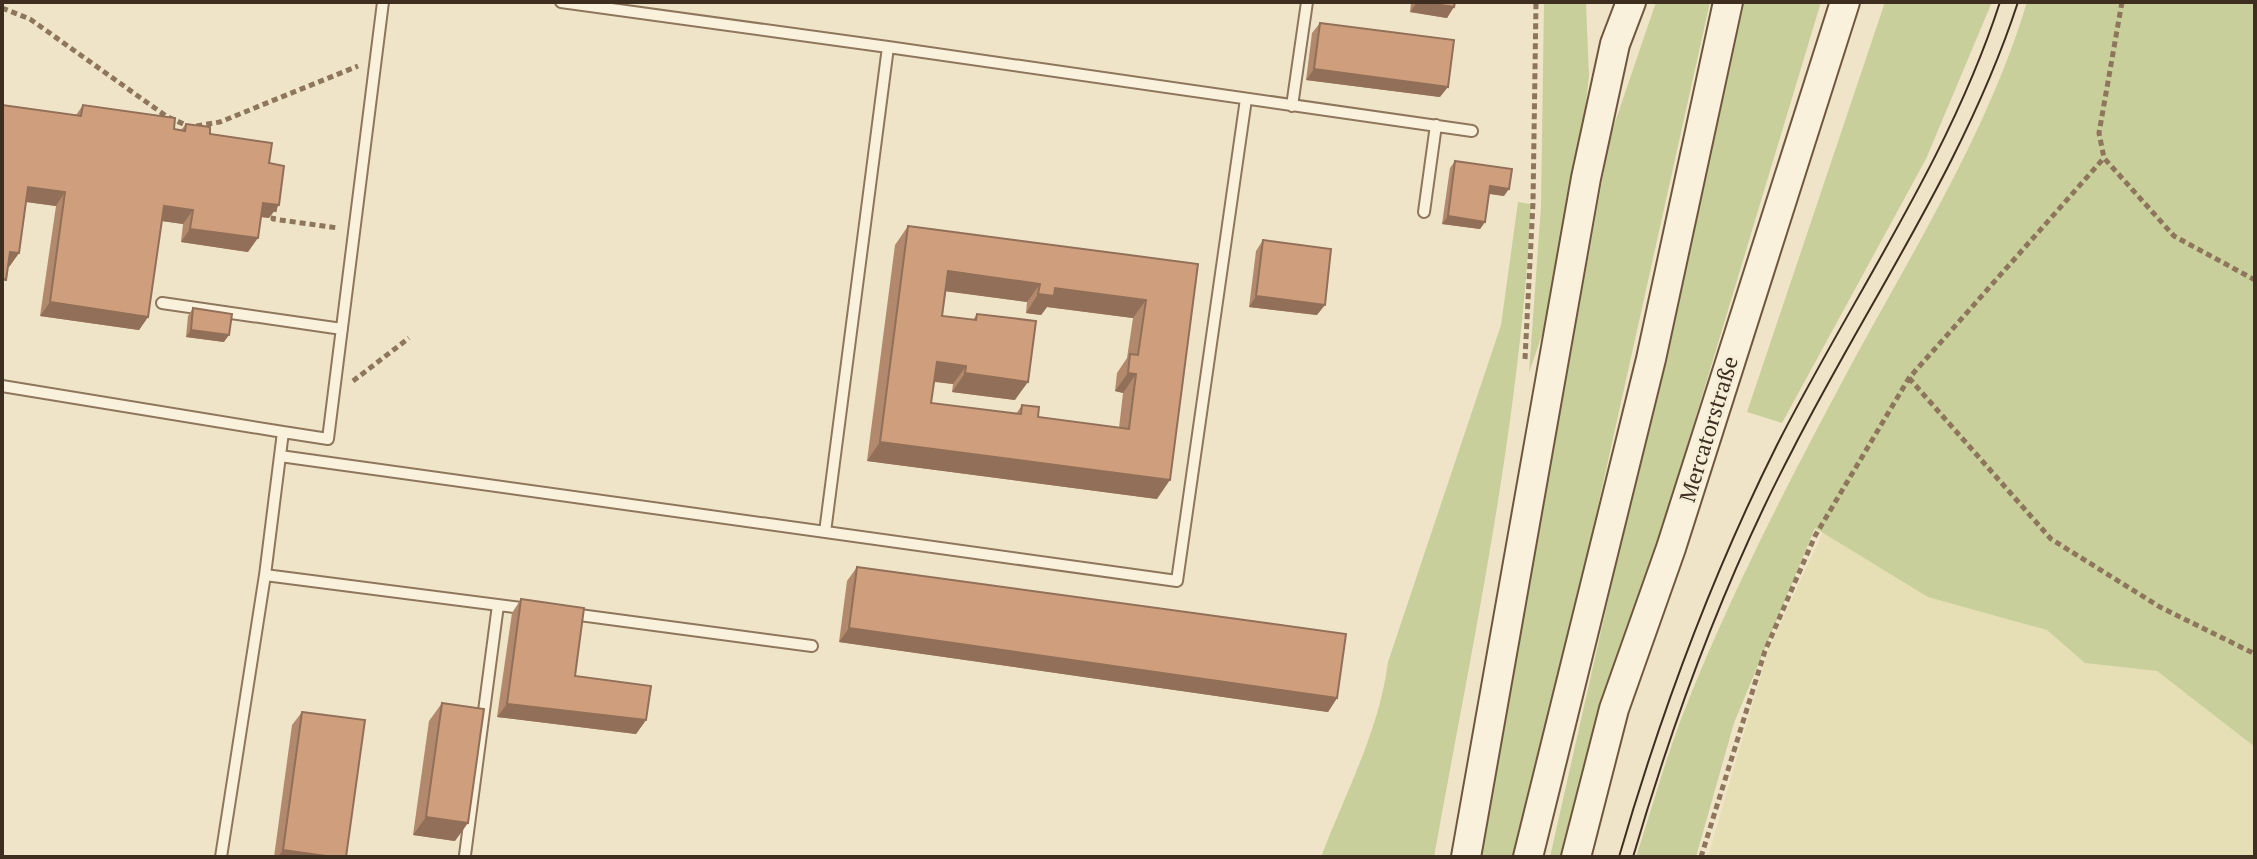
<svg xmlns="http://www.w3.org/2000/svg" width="2257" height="859" font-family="'PT Serif',serif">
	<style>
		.farmland { fill: #e6deb5 }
		.green { fill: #c9cf9b }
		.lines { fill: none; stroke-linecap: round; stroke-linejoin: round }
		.service-casing { stroke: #8d765c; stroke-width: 14 }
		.secondary-casing { stroke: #6f573f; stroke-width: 32 }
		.path { stroke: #8d765c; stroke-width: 5; stroke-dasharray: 6 4; stroke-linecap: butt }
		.service { stroke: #faf1dc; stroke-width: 10 }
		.secondary { stroke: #faf1dc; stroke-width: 28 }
		.tram { stroke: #3d2e20; stroke-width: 2 }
		.wall { fill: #b2896c; fill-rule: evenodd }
		.shaded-wall { fill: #916f58 }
		.building { fill: #cf9f7d; stroke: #916f58; stroke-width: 2; fill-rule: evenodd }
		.labels { text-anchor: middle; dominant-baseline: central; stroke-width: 6; stroke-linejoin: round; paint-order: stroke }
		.street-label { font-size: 22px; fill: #3d2e20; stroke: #f7eed8 }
	</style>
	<rect width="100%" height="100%" fill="#f0e4c8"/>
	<!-- farmland -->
	<path class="farmland" d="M1833,511l95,85 119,34 38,33 72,8 98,76v110h-547l61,-209z"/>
	<!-- green -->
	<path class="green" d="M1544,2h42l3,74 -4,36 -38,208 -18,53 12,-167z
		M1656,2h54l-190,855h-40l130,-720z
		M1743,2h78l-258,855h-13z
		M1885,2h107l-66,157 -144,264 -35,-11z
		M2027,2h228v745l-98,-76 -72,-8 -38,-33 -119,-33 -113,-69 -81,195 -38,134h-60c15,-46 28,-93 45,-138 43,-110 97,-217 153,-322 68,-130 150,-253 193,-395z
		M1518,202l13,2c-11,221 -58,436 -97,653h-113c25,-66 58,-125 67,-195l113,-337z"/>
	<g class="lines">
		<!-- service casing -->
		<g class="service-casing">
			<path id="service" d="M561,2l327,45 -63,485
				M888,47l584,84
				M1292,106l15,-104
				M1424,212l12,-87
				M162,303l180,26
				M2,386l281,46 -18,143 264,34
				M283,432l45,7 55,-437
				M280,456l897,125 69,-482
				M572,614l240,32
				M465,855l33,-250
				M221,857l44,-282"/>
		</g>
		<!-- secondary casing -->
		<g class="secondary-casing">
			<path id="secondary" d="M1466,857l120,-679 29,-134 16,-42
				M1528,857l123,-498 77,-357
				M1576,857l38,-148 57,-161 174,-546"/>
		</g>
		<!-- path -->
		<path class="path" d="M2122,2l-23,131 5,25 70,78 81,44
			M2,8l28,11 136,97 24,11 30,-5 138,-56
			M275,206l-2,13 65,9
			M1525,359l8,-156 3,-201
			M1909,378l142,161 109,68 95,47
			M353,381l56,-43
			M1701,857l64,-206 50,-115 94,-158 195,-220"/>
		<!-- service -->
		<use href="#service" class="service"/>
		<!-- secondary -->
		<use href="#secondary" class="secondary"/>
		<!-- tram -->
		<path class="tram" d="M1619,857c41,-142 92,-280 158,-412 75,-148 172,-285 223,-443
			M1633,857c41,-140 91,-276 159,-406 76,-149 174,-289 226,-449"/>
	</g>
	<!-- wall -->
	<path class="wall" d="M1411,2h44l-8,16 -37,-6z
		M1320,23l120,74 -134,-17 6,-47z
		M2,105l74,10 7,-10 91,24 7,1 5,-6 83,39v55l-8,-1 -13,35 -67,-10 2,-18 -21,-3 -14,96 -9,13 -99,-14 16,-110 -30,-4 -7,51 -10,14h-1z
		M1455,161l49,35 -15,-2 -4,28 -5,7 -38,-5 8,-56z
		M908,226l290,38 -41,235 -290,-38 28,-216zM946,291l81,11 -1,11 15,2 6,-8 86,11 -6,40 -10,15 -2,18 8,2 -4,35 -81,-11 -16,-12 -6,9 -85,-11 3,-21 19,2 -1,8 63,8 -38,-86 -4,6 -31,-4z
		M1263,240l54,75 -68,-8 7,-56z
		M193,308l31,34 -38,-5 2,-21z
		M857,567l480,131 -9,14 -489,-70 8,-61z
		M521,599l54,77 71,44 -10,14 -139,-17 15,-104z
		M442,703l13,138 -42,-6 16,-114z
		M302,712l44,145h-72l18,-132z"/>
	<!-- shaded-wall -->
	<path class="shaded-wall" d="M1417,2h4l33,5 -7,11 -37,-6z
		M1314,69l134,18 -8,10 -134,-17z
		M1490,186l19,3 -5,7 -19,-3z
		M28,187l37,5 -9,14 -37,-5z
		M263,203l16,2 -10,13 -15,-2z
		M164,206l29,4 -10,14 -29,-4z
		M1448,216l37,6 -5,7 -38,-5z
		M190,229l68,9 -10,14 -67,-10z
		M10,252l9,1 -10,14 -7,-1z
		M948,271l92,13 -13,18 -91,-12z
		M1055,288l91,12 -13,18 -86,-11 -6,8 -15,-2 12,-19z
		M1256,296l69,9 -8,10 -68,-8z
		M50,302l98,15 -9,13 -99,-14z
		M191,330l38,5 -5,7 -38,-5z
		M937,362l29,4 -13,18 -29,-4z
		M965,373l63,9 -13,18 -63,-8z
		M1128,373l8,1 -13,19 -8,-2z
		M880,442l290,38 -13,19 -290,-38z
		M849,628l488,70 -9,14 -489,-70z
		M507,704l139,16 -10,14 -139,-17z
		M426,817l42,6 -13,18 -42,-6z
		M283,850l50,7h-55z"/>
	<!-- building -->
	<path class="building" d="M1421,2h34l-1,5z
		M1320,23l134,17 -6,47 -134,-18z
		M2,105l79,11 2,-11 92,13 -1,11 11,2 1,-7 24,3v7l62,9 -3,20 15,3 -5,39 -16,-2 -5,35 -68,-9 3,-19 -29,-4 -16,111 -98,-15 15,-110 -37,-5 -9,66 -9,-1 -4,28 -4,-1z
		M1455,161l57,8 -3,20 -19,-3 -5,36 -37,-6z
		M908,226l290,38 -28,216 -290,-38zM948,271l92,13 -2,10 16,2 1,-8 91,12 -8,55 -8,-1 -2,19 8,1 -7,55 -91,-12 1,-10 -17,-2 -1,9 -90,-11 6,-41 29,4 -1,7 63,9 8,-61 -59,-7 -1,6 -34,-4z
		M1263,240l68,9 -6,56 -69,-9z
		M193,308l39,6 -3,21 -38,-5z
		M857,567l489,67 -9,64 -488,-70z
		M521,599l63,9 -9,68 76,10 -5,34 -139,-16z
		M442,703l42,6 -16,114 -42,-6z
		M302,712l63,8 -19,137h-13l-50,-7z"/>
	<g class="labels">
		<!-- street labels -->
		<g class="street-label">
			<text transform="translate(1708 429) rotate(-73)">Mercatorstraße</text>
		</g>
	</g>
	<!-- border -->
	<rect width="2257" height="859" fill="none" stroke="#3d2e20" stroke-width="8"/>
</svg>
